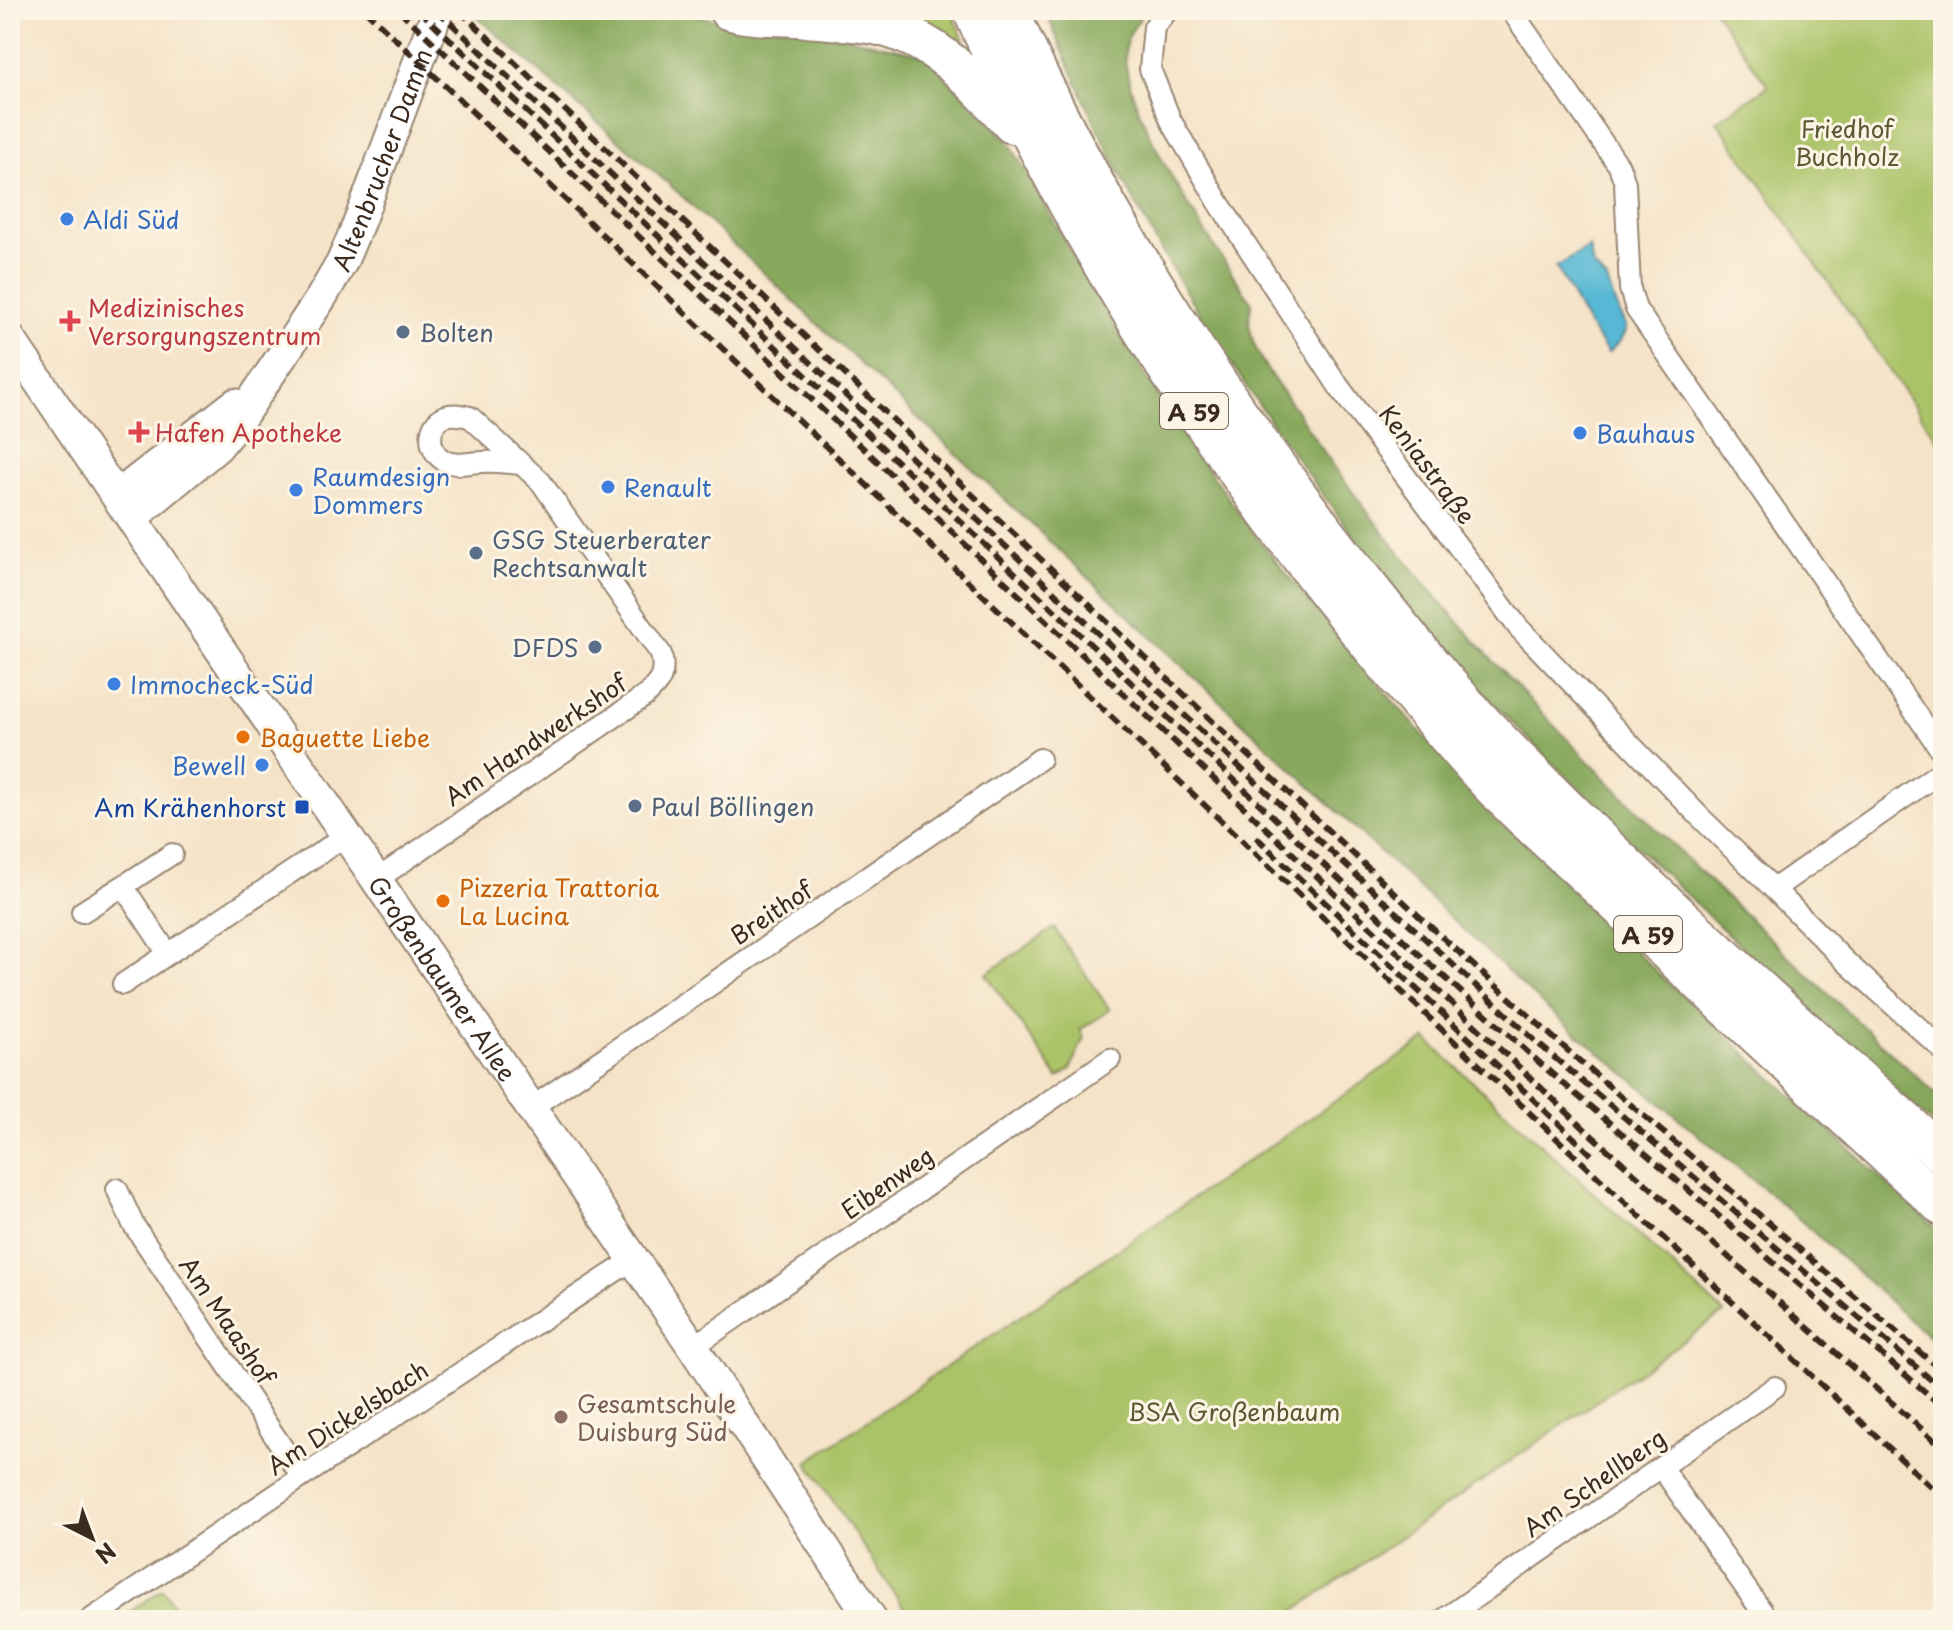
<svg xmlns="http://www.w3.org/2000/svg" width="1953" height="1630" font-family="'Playpen Sans',sans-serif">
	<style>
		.green { fill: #aac267; stroke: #727642; stroke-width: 2 }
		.forest { fill: #87a85c; stroke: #61693d; stroke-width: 2 }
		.water { fill: #56b8d4; stroke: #487179; stroke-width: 2 }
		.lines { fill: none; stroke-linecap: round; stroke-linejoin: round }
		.minor-casing { stroke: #988673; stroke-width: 24 }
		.secondary-casing { stroke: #988673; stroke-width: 34 }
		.motorway-casing { stroke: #988673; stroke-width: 42 }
		.minor { stroke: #fff; stroke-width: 20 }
		.secondary { stroke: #fff; stroke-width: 30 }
		.motorway { stroke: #fff; stroke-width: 38 }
		.rail { stroke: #3b2a1e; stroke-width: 6; stroke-dasharray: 12 6; stroke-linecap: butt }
		.shop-dot { fill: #3f7fe0; stroke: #fcf5e5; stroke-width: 3 }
		.health-dot { fill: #e0444e; stroke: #fcf5e5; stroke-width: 3 }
		.service-dot { fill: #5c6f8a; stroke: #fcf5e5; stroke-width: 3 }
		.food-dot { fill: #e8710a; stroke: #fcf5e5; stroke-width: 3 }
		.transit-dot { fill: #1a4fb4; stroke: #fcf5e5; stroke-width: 3 }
		.education-dot { fill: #8d6e63; stroke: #fcf5e5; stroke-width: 3 }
		.labels { text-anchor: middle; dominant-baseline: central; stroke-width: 6; stroke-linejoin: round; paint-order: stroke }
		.shield { fill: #fcf5e5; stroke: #75675a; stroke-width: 2 }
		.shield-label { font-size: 22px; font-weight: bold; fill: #3b2a1e }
		.park-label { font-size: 24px; fill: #5c5834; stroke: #fcf5e5 }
		.street-label { font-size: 24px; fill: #3b2a1e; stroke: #fcf5e5 }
		.shop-label { font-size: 24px; fill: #366cbe; stroke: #fcf5e5; text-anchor: start }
		.health-label { font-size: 24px; fill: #be3a42; stroke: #fcf5e5; text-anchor: start }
		.service-label { font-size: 24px; fill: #4e5e75; stroke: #fcf5e5; text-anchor: start }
		.food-label { font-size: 24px; fill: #c56008; stroke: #fcf5e5; text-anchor: start }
		.transit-label { font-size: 24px; fill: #164399; stroke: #fcf5e5; text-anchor: end }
		.education-label { font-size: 24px; fill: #785e54; stroke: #fcf5e5; text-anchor: start }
	</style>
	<rect width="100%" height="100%" fill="#fcf5e5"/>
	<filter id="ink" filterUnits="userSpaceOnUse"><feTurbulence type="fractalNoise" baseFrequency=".0125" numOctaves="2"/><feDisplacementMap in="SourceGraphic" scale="16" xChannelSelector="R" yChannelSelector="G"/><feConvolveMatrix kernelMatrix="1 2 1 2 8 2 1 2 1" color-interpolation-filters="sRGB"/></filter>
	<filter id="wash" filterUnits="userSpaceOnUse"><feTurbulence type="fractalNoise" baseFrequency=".006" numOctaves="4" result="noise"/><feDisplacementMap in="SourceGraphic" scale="32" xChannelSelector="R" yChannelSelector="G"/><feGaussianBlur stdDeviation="1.8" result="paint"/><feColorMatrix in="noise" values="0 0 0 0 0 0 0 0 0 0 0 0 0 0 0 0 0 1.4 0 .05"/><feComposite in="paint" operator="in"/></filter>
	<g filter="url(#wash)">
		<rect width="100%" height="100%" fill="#f5e3c8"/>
		<!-- green -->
		<path class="green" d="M822,10h129l25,59z
			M1714,10h229v438l-226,-327 51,-35z
			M1054,928l56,82 -30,20 4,7 -14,33 -12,8 -72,-104z
			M1426,1039l298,274 -443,307h-369l-105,-158z
			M163,1589l20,31h-65z"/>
		<!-- forest -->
		<path class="forest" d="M469,10h218l11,6 47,10 61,2 119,27 84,87 91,161 75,119 76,108 106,130 110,125 192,189 284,261v115l-154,-140 -238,-198 -880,-826z
			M1045,10h88l7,9c-4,6 -11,14 -13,21 -17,59 91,212 125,263 -14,38 26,81 47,112 89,137 201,257 316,373 107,107 217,210 328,313v32c-120,-111 -241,-220 -356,-335 -62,-62 -124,-124 -179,-192 -99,-125 -203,-270 -277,-411 -32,-60 -59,-123 -86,-185z"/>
		<!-- water -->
		<path class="water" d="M1589,247l4,19 14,14 8,24 10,21 1,5 -6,11 -12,12 -21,-30 -31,-56z"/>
	</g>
	<g filter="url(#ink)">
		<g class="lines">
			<!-- minor casing -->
			<g class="minor-casing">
				<path id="minor" d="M1168,10l-14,17 -4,42 21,52 48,82 120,184 179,240 181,189 75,73 169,-119
					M1511,10l108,156 6,17 5,106 6,20 307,444
					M376,880l269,-184c15,-13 21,-22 16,-42l-120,-172 -71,-65c-8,-2 -16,-4 -25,-1 -19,8 -18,36 0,45 12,6 24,1 37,1 12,-1 25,1 38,2
					M123,886l49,-32
					M1774,889l71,72 98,89
					M82,912l41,-26 45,68
					M123,984l224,-149
					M531,1108l509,-349
					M117,1189l16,35 169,253
					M693,1347l417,-288
					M1661,1467l107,153
					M90,1620l212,-143 332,-218
					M1443,1620l332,-233"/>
			</g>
			<!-- secondary casing -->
			<g class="secondary-casing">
				<g id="secondary">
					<path id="s1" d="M10,339l683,1008 179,273"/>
					<path d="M117,496l118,-92"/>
					<path id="s2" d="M132,518l85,-71 22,-27 82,-122 21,-36 17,-40 79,-212"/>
				</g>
			</g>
			<!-- motorway casing -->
			<g class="motorway-casing">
				<path id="motorway" d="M728,10c26,8 52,5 79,8 22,2 46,3 68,7 59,12 99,56 137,99
					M972,10c23,50 45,100 71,148 116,221 267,425 433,611 39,44 86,83 129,124 111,106 225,210 338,314
					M1009,10c86,197 204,378 336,547 51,65 103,131 160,189 139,143 290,275 438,409"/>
			</g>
			<!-- minor -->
			<use href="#minor" class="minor"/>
			<!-- secondary -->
			<use href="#secondary" class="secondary"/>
			<!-- motorway -->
			<use href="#motorway" class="motorway"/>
			<!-- rail -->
			<path class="rail" d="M365,10l1206,1142 372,346
				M399,10l1190,1123 354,315
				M419,10l991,936 141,127 392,334
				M437,10l809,763 296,274 401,343
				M459,10l962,908 154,139 368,315
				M1256,837l337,319"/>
		</g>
	</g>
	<!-- markers -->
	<g class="shop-dot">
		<circle cx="67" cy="219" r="8"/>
		<circle cx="1580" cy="433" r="8"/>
		<circle cx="608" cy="487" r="8"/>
		<circle cx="296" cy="490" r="8"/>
		<circle cx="114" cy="684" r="8"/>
		<circle cx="262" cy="765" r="8"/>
	</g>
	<g class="health-dot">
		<path d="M66 309h8v8h8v8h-8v8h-8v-8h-8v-8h8z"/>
		<path d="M135 420h8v8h8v8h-8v8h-8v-8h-8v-8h8z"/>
	</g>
	<g class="service-dot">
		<circle cx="403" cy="332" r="8"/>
		<circle cx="476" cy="553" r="8"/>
		<circle cx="595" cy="647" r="8"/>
		<circle cx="635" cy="806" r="8"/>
	</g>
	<g class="food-dot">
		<circle cx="243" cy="737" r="8"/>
		<circle cx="443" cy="901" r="8"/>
	</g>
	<rect class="transit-dot" x="294" y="799" width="16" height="16" rx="4"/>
	<circle class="education-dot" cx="561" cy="1417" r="8"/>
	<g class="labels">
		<!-- shield labels -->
		<g class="shield">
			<rect x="1160" y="393" width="68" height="36" rx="6"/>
			<rect x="1614" y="916" width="68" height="36" rx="6"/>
		</g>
		<g class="shield-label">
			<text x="1194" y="411">A 59</text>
			<text x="1648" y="934">A 59</text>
		</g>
		<!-- park labels -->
		<g class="park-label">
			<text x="1847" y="128">Friedhof<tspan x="1847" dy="28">Buchholz</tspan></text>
			<text x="1234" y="1411">BSA Großenbaum</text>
		</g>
		<!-- street labels -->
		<g class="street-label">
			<text stroke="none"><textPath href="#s2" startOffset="444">Altenbrucher Damm</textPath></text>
			<text transform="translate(1428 464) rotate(53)">Keniastraße</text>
			<text transform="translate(535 739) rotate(-34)">Am Handwerkshof</text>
			<text transform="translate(771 912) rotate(-34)">Breithof</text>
			<text stroke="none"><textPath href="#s1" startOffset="772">Großenbaumer Allee</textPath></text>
			<text transform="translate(887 1182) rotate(-35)">Eibenweg</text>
			<text transform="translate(228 1320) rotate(56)">Am Maashof</text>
			<text transform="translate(347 1417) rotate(-33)">Am Dickelsbach</text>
			<text transform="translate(1594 1482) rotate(-35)">Am Schellberg</text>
		</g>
		<!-- shop labels -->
		<g class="shop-label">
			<text x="83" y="219">Aldi Süd</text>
			<text x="1596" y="433">Bauhaus</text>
			<text x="312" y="476">Raumdesign<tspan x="312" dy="28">Dommers</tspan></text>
			<text x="624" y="487">Renault</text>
			<text x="130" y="684">Immocheck-Süd</text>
			<text x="246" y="765" text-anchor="end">Bewell</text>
		</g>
		<!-- health labels -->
		<g class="health-label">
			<text x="88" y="307">Medizinisches<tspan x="88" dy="28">Versorgungszentrum</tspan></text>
			<text x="155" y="432">Hafen Apotheke</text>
		</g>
		<!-- service labels -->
		<g class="service-label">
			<text x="419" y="332">Bolten</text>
			<text x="492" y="539">GSG Steuerberater<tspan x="492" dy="28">Rechtsanwalt</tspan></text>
			<text x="579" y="647" text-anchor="end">DFDS</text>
			<text x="651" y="806">Paul Böllingen</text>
		</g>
		<!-- food labels -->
		<g class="food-label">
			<text x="259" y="737">Baguette Liebe</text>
			<text x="459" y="887">Pizzeria Trattoria<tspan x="459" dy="28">La Lucina</tspan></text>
		</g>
		<!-- transit labels -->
		<g class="transit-label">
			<text x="286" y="807">Am Krähenhorst</text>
		</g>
		<!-- education labels -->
		<g class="education-label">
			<text x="577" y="1403">Gesamtschule<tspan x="577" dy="28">Duisburg Süd</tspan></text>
		</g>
	</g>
	<!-- margin -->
	<rect width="1953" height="1630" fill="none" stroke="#fcf5e5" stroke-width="40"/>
	<!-- north arrow -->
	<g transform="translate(92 1538) rotate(138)" stroke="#fcf5e5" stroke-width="6" paint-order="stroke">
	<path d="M0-6L14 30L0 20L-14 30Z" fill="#3b2a1e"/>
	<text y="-12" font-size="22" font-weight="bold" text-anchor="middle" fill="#3b2a1e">N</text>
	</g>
</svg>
